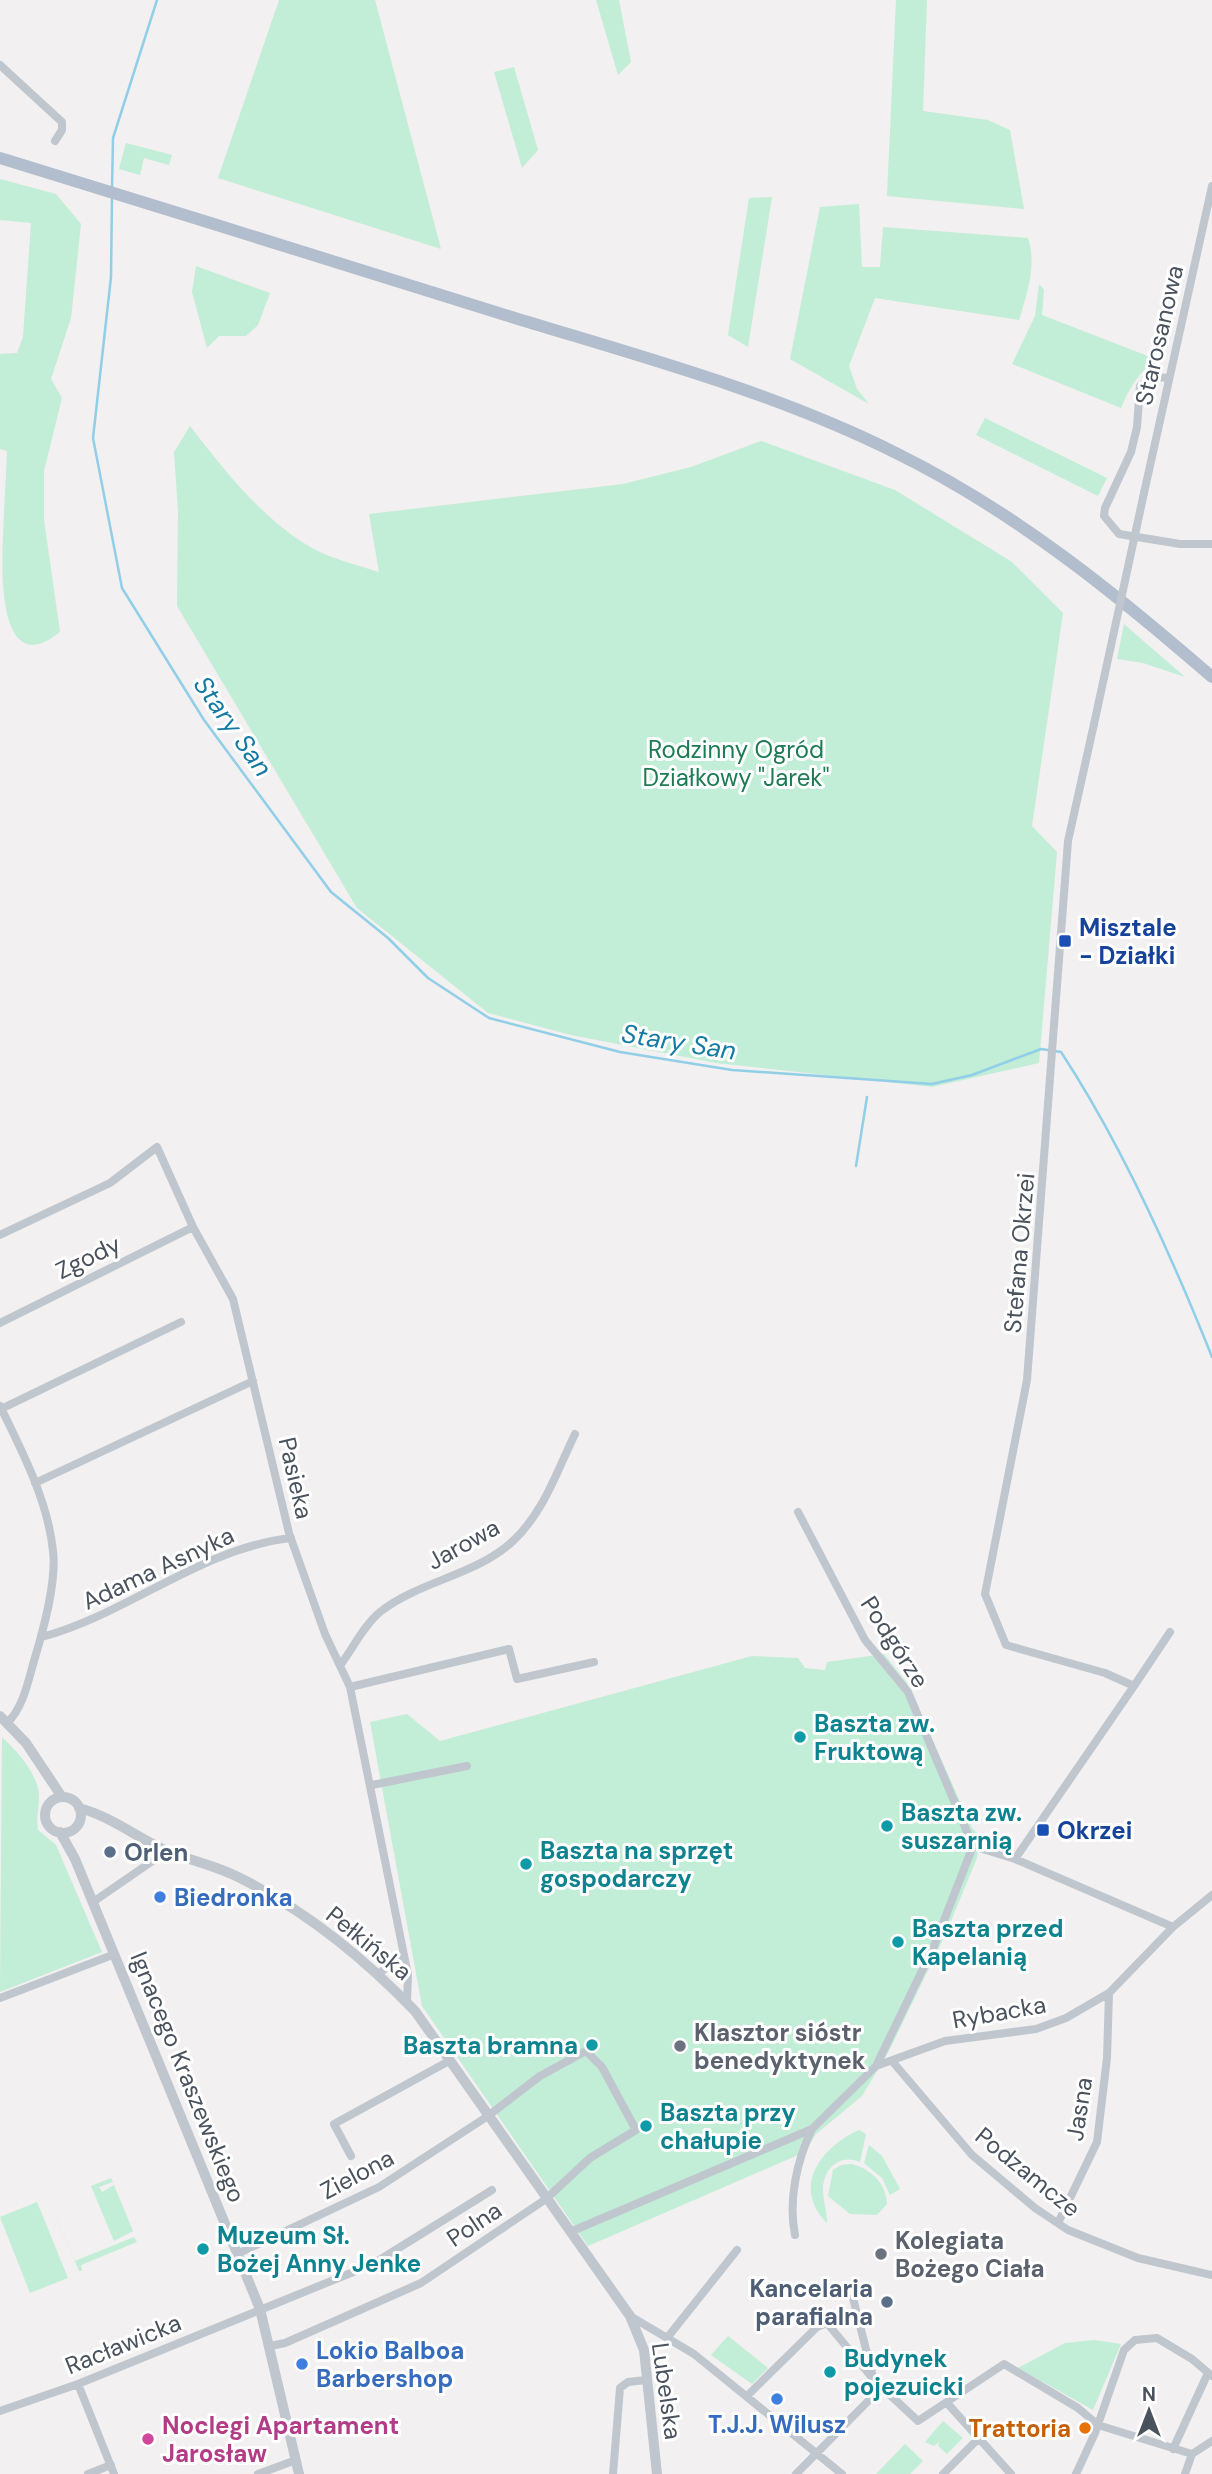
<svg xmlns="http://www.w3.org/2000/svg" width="1212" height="2474" font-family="'DM Sans',sans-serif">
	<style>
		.green { fill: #c2edd6 }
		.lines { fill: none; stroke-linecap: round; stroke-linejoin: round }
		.stream { stroke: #91cee8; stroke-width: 2.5 }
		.minor { stroke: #bfc6ce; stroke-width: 8 }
		.tertiary { stroke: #bfc6ce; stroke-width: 10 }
		.primary { stroke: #b2bdcd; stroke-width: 12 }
		.minor-bridge { stroke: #bfc6ce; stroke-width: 8 }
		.transit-dot { fill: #1a4fb4; stroke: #fff; stroke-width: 2.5 }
		.culture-dot { fill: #0f9aa8; stroke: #fff; stroke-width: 2.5 }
		.service-dot { fill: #5c6f8a; stroke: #fff; stroke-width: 2.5 }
		.shop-dot { fill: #3f7fe0; stroke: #fff; stroke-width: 2.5 }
		.worship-dot { fill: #6b7280; stroke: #fff; stroke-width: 2.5 }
		.food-dot { fill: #e8710a; stroke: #fff; stroke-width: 2.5 }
		.hotel-dot { fill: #d1479c; stroke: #fff; stroke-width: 2.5 }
		.labels { text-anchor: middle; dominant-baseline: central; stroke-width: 6; stroke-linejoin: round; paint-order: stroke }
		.street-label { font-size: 24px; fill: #49525d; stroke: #fff }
		.park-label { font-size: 24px; fill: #1d7b54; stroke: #fff }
		.transit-label { font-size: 24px; font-weight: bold; fill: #164399; stroke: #fff; text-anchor: start }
		.culture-label { font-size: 24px; font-weight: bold; fill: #0d838f; stroke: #fff; text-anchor: start }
		.service-label { font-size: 24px; font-weight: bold; fill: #4e5e75; stroke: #fff; text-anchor: start }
		.shop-label { font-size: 24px; font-weight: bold; fill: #366cbe; stroke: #fff; text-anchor: start }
		.worship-label { font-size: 24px; font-weight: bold; fill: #5b616d; stroke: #fff; text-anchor: start }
		.hotel-label { font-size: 24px; font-weight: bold; fill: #b23c85; stroke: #fff; text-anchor: start }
		.food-label { font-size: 24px; font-weight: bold; fill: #c56008; stroke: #fff; text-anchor: end }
		.water-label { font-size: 26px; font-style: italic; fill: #147aa4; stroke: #fff }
	</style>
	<rect width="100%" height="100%" fill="#f2f0f0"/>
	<!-- green -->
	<path class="green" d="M279,0h96l66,249 -223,-71z
		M596,0h23l12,62 -13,13z
		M896,0h31l-4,111 65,9 22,10 14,79 -137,-13z
		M514,67l24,83 -16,18 -28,-96z
		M126,143l46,12 -3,10 -25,-7 -4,17 -21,-6z
		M0,179l56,15 25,30 -10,94 -20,61 11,19 -18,73v49l16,112c-60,49 -59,-56 -57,-95 1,-29 3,-57 4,-86l-7,-2v-95l17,-1 6,-16 8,-114 -31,-3z
		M772,197l-24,150 -20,-12 21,-137z
		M859,204l3,63h18l3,-40 145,11c9,26 -1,56 -9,82l-144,-22 -26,68 8,23 12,15 -79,-45 30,-152z
		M196,266l74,27 -12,32 -12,11h-27l-12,12 -15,-56z
		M1039,284l5,6 -2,25 116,45c-20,11 -28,28 -37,48l-109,-44 23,-48z
		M985,418l122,60 -9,18 -122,-61z
		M190,426c34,44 73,94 122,122 20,11 45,17 67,24l-10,-58 254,-30 68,-17 70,-26 134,49 117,72 51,51 -31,213 25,26 -18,211 -107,24 -216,-24 -145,-28 -83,-22 -131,-105 -180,-302 1,-95 -4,-59z
		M1124,624l61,53 -42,-14 -26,-4z
		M884,1654l23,29 65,145 8,8 -3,22 -31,75 -58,120 -26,43 -46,38 -11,18 -217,94 -166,-240 -52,-284 37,-8 33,27 312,-85 46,2 7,10 20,2 2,-8z
		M2,1737c15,14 37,38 37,60 0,12 -3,19 -1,33l18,15 46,107 -102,40z
		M859,2130l7,4 -6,28c-21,-9 -37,7 -37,28 0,11 4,21 4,33 -36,-36 -6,-76 32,-93z
		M869,2145l13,11 18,33 -10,6 -8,-17 -18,-15z
		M852,2164c20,6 34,19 35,40l-10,11 -27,-1 -22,-18 5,-26 8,-5z
		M111,2178l2,4 -14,5 3,5 12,-7 19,46 -19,10 -23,-55z
		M46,2194l29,67 59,-24 3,5 -56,23 1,6h-3z
		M37,2202l31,76 -38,15 -30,-76z
		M728,2336l40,32 -16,16 -41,-29z
		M1094,2340l27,4 -28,66 -75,-42 47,-25z
		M943,2421l20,17 -16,16 -9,-8 1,-4 -5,4 -9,-4z
		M905,2444l18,17 -13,13h-34z"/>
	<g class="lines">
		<!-- stream -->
		<path class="stream" d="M112,189l1,-51 44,-138
			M112,196l-1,81 -18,161 29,150 82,132 127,172 57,46 40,40 61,40 131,34 112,18 200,14 40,-9 69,-26 20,3c61,93 110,202 151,305
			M856,1166l11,-69"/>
		<!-- minor -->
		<path class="minor" d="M0,65l62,57v8l-7,11
			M1169,378l-13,-1 -16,9 -3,41 -6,25 -26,56 -1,8 15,18 61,10h32
			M1144,493l68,-307
			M0,1235l110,-52 47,-36 36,80 40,72 56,234 36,101 25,53 58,288 -1,28
			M0,1323l193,-96
			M0,1406c22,45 48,95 53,145 4,31 -10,80 -19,110 -6,21 -11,47 -27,62
			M1,1409l180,-87
			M35,1483l218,-102
			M798,1512l67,128 43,52 65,154 -39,100 -58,120
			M42,1637c86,-23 159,-89 249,-99
			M341,1664c12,-16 24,-40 39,-52 39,-31 97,-37 133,-71 31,-29 44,-70 62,-107
			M1134,1686l36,-54
			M350,1687l159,-38 8,30 77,-17
			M372,1785l95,-19
			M973,1846l42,13 158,68
			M1015,1859l119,-173 -29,-13 -99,-28 -21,-51 42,-214 41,-539 26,-117
			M93,1902l74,-51
			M379,1973l25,-16
			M0,1998l115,-44
			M892,2061l80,94 63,53 33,22 70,28 74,17
			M351,2156l-17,-32 115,-63
			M1058,2223l39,-81 10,-84 2,-65
			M570,2232l242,-103 64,-63 69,-25 91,-12 30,-11 43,-25 64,-66 39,-32
			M795,2235c-7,-35 2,-75 17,-106
			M237,2254l142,-67 109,-71 52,-40 46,-25 16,16 34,63 -46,28 -44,41 -125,84 -136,60 -15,3
			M853,2298l20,79
			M630,2316l64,38 148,120
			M667,2338l70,-88
			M78,2384l36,90
			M747,2396l70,-69 10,-4 47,57 44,41 86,-57 74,44 20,17 94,29 20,-13
			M947,2403l64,71
			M0,2411l78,-27 295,-120 119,-74
			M1173,2449l35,-76
			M88,2474l23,-9
			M258,2474l38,-14
			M613,2474l7,-86 8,-6 18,-2
			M796,2474l86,-87
			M943,2474l36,-36
			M1076,2474l19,-41 29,-83 11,-10 22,-2 35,21 20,17
			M1185,2474l7,-20"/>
		<!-- tertiary -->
		<path class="tertiary" d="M0,1716l26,27 36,54
			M45 1815a18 18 0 1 1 36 0a18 18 0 1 1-36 0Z
			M79,1808c31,8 57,29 86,42 23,10 49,15 71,26 66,32 128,82 179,135l215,305 14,34 13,124
			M60,1832l15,27 185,450 39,165"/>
		<!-- primary -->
		<path class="primary" d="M0,158c173,53 345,107 518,161 128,39 258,74 378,134 118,58 218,139 316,224"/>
		<!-- minor-bridge -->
		<path class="minor-bridge" d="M1094,724l50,-231"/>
	</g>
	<!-- markers -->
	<g class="transit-dot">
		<rect x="1058" y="934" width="14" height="14" rx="3.5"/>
		<rect x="1036" y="1823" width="14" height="14" rx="3.5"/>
	</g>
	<g class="culture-dot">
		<circle cx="800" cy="1737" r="7"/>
		<circle cx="887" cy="1826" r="7"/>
		<circle cx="526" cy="1864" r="7"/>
		<circle cx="898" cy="1942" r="7"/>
		<circle cx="592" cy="2045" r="7"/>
		<circle cx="646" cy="2126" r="7"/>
		<circle cx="203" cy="2249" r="7"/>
		<circle cx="830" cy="2372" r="7"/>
	</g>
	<g class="service-dot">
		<circle cx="110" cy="1852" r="7"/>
		<circle cx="887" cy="2302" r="7"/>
	</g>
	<g class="shop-dot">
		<circle cx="160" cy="1897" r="7"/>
		<circle cx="302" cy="2364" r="7"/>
		<circle cx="777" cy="2399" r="7"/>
	</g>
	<g class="worship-dot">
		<circle cx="680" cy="2046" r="7"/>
		<circle cx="881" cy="2254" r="7"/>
	</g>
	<circle class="food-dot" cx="1085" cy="2428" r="7"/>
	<circle class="hotel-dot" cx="148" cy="2439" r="7"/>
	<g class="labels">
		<!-- street labels -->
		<g class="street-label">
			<text transform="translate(1159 335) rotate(-77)">Starosanowa</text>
			<text transform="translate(1019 1253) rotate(-85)">Stefana Okrzei</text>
			<text transform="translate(88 1257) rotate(-26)">Zgody</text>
			<text transform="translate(296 1478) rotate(77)">Pasieka</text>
			<text transform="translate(463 1544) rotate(-29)">Jarowa</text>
			<text transform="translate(158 1568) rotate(-25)">Adama Asnyka</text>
			<text transform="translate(895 1642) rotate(57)">Podgórze</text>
			<text transform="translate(369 1943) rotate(39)">Pełkińska</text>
			<text transform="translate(999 2012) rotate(-10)">Rybacka</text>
			<text transform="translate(188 2077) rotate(68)">Ignacego Kraszewskiego</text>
			<text transform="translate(1079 2109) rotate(-81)">Jasna</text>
			<text transform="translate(1028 2172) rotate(39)">Podzamcze</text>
			<text transform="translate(357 2174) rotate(-28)">Zielona</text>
			<text transform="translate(474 2224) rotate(-34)">Polna</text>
			<text transform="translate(123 2344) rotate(-22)">Racławicka</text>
			<text transform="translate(667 2391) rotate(82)">Lubelska</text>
		</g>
		<!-- park labels -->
		<g class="park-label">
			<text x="736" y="749">Rodzinny Ogród<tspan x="736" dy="28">Działkowy "Jarek"</tspan></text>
		</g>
		<!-- transit labels -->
		<g class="transit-label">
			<text x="1079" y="927">Misztale<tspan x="1079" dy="28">- Działki</tspan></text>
			<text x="1057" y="1830">Okrzei</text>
		</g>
		<!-- culture labels -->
		<g class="culture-label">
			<text x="814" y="1723">Baszta zw.<tspan x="814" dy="28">Fruktową</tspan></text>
			<text x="901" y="1812">Baszta zw.<tspan x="901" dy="28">suszarnią</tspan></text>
			<text x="540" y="1850">Baszta na sprzęt<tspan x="540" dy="28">gospodarczy</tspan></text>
			<text x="912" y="1928">Baszta przed<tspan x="912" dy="28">Kapelanią</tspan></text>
			<text x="578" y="2045" text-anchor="end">Baszta bramna</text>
			<text x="660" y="2112">Baszta przy<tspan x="660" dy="28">chałupie</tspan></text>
			<text x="217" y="2235">Muzeum Sł.<tspan x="217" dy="28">Bożej Anny Jenke</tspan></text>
			<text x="844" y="2358">Budynek<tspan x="844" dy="28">pojezuicki</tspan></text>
		</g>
		<!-- service labels -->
		<g class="service-label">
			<text x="124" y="1852">Orlen</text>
			<text x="873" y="2288" text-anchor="end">Kancelaria<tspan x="873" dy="28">parafialna</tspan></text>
		</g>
		<!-- shop labels -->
		<g class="shop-label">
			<text x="174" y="1897">Biedronka</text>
			<text x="316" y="2350">Lokio Balboa<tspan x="316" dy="28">Barbershop</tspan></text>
			<text x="777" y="2424" text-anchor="middle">T.J.J. Wilusz</text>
		</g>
		<!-- worship labels -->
		<g class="worship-label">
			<text x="694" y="2032">Klasztor sióstr<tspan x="694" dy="28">benedyktynek</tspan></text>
			<text x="895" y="2240">Kolegiata<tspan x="895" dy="28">Bożego Ciała</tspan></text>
		</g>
		<!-- hotel labels -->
		<g class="hotel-label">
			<text x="162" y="2425">Noclegi Apartament<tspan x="162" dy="28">Jarosław</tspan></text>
		</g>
		<!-- food labels -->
		<g class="food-label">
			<text x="1071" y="2428">Trattoria</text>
		</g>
		<!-- water labels -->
		<g class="water-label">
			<text transform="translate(233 726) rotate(55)">Stary San</text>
			<text transform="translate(679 1042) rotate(9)">Stary San</text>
		</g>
	</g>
	<!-- north arrow -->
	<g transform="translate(1149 2411)" stroke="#ffffff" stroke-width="5" paint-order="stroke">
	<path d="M0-5L12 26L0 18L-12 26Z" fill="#49525d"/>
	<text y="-10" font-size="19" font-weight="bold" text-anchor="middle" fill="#49525d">N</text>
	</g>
</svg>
